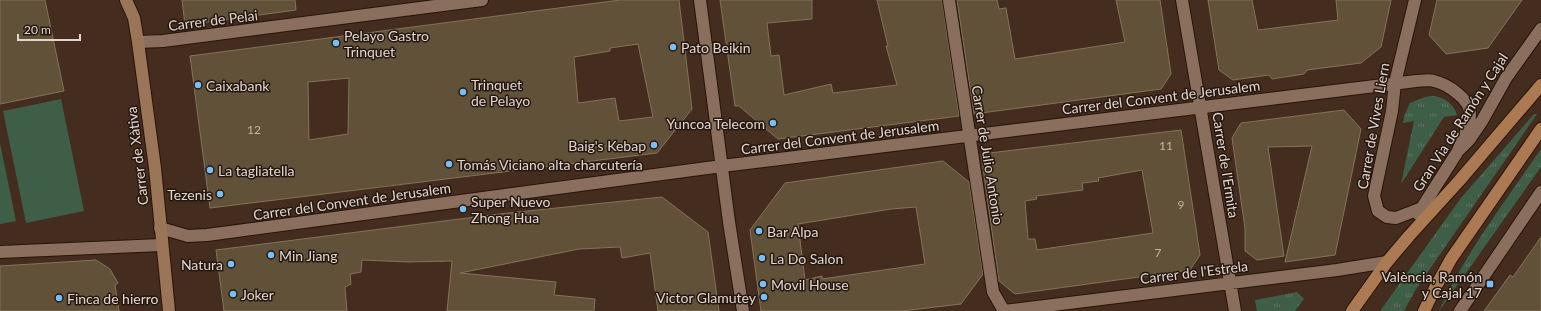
<svg xmlns="http://www.w3.org/2000/svg" width="1541" height="311" font-family="Lato,sans-serif">
	<style>
		.grass { fill: url(#grass-tufts) }
		.garden { fill: #3e5e48 }
		.building { fill: #615139; stroke: #84735a; fill-rule: evenodd }
		.lines { fill: none; stroke-linecap: round; stroke-linejoin: round }
		.street-casing { stroke: #2a1406; stroke-width: 14 }
		.secondary-casing { stroke: #2a1406; stroke-width: 14 }
		.primary-casing { stroke: #2a1406; stroke-width: 14 }
		.street { stroke: #8b6f5e; stroke-width: 12 }
		.secondary { stroke: #9b7558; stroke-width: 12 }
		.primary { stroke: #ab7a52; stroke-width: 12 }
		.poi-dot { fill: #78bff7; stroke: #231811; stroke-width: 1.5 }
		.labels { text-anchor: middle; dominant-baseline: central; stroke-width: 3; stroke-linejoin: round; paint-order: stroke }
		.number-label { font-size: 12px; fill: #c4b4a7 }
		.street-label { font-size: 14px; fill: #e5d5cc; stroke: #231811 }
		.poi-label { font-size: 14px; fill: #e5d5cc; stroke: #231811; text-anchor: start }
	</style>
	<defs>
		<pattern id="grass-tufts" width="24" height="20" patternUnits="userSpaceOnUse"><rect width="24" height="20" fill="#3e5e48"/><path d="M3 7l-1-3M5 7V3M7 7l1-3M15 17l-1-3M17 17v-4M19 17l1-3" fill="none" stroke="#5a7461"/></pattern>
	</defs>
	<rect width="100%" height="100%" fill="#442d1e"/>
	<!-- grass -->
	<path class="grass" d="M1434,96c11,2 20,8 23,19l-13,2 -43,67 13,-63 -11,2 1,-7 6,-13 15,-6z
		M1534,114h3l-121,175 -12,22h-24l81,-113z
		M1541,149v18l-102,144c26,-58 66,-109 102,-162z
		M1297,292l7,7 -9,12h-38l-2,-11z"/>
	<!-- garden -->
	<path class="garden" d="M61,99l23,112 -58,12 -23,-112z
		M0,143l16,78 -16,3z"/>
	<!-- building -->
	<path class="building" d="M0,0h45l19,91 -64,13z
		M182,0h113l1,10 -111,15z
		M620,0h59l13,109 -35,44 -447,55 -20,-152zM638,44l15,73 -34,4 -4,-23 -37,5 -4,-46 36,-6v-3zM349,78l-1,56 -39,6 -1,-58z
		M720,0h92v19l-45,4 4,33 8,-1 5,40 47,-11 2,9 64,-8 -11,-39h2l-11,-46h65l17,116 -181,23 -39,-33h-4z
		M957,0h40l2,9 7,-1 9,51 110,-17 -9,-42h44l11,74 -10,15 -187,25z
		M1208,0h44l6,30 80,-10 -2,-20h55l-10,47 -20,16 -54,7 -3,4 -32,5 -3,-4 -36,5 -14,-10z
		M1437,0h85l-34,48 -42,6 -17,-19z
		M1344,110l17,19 -26,126 -50,7 27,-116 -44,1 16,109 -27,4 -12,-9v-23l-13,-90 9,-15z
		M1181,130l19,125 -10,15 -175,24 -16,-13 -18,-127zM1142,170l11,63 -116,17 -2,-11h-7l-3,-38 12,-2 -1,-3 47,-6 -1,-7 17,-2 -1,-3z
		M943,161l26,21 14,92 -22,30 -59,7h-141l-11,-81 35,-47zM916,207l9,57 -103,15v-3l-17,4 -7,-56 93,-15z
		M662,197l46,35 11,79h-61l-8,-58 -28,5 -2,-11 -41,2 -119,24 96,9 -2,13 41,4 -1,12h-147l5,-50 -44,1 -46,-2 -1,12 -11,2 1,10 -6,3 2,24h-123l-8,-61 283,-36z
		M1541,237v74h-57l26,-36 3,2z
		M96,260l14,9 8,14 -3,2 4,26h-119v-45z"/>
	<g class="lines">
		<!-- street casing -->
		<g class="street-casing">
			<path id="street" d="M700,0l29,222 14,89
				M949,0l44,292 11,19
				M1182,0l53,311
				M1415,0l-20,83 -3,28 -18,85 4,15 9,6 9,1 26,-10
				M138,42l25,-1 319,-41
				M1418,214l40,-63 11,-11 13,-19 24,-43 35,-49
				M160,228l28,8 19,-1 515,-69 694,-85c5,0 13,-2 18,0 13,3 36,18 36,32 1,13 -8,26 -12,38
				M0,252l161,-7
				M1004,311l333,-41 50,-8
				M1460,311l81,-119"/>
		</g>
		<!-- secondary casing -->
		<g class="secondary-casing">
			<path id="secondary" d="M126,0l8,18 4,24 17,126 14,143"/>
		</g>
		<!-- primary casing -->
		<g class="primary-casing">
			<path id="primary" d="M1352,311l35,-49 22,-26 50,-55 82,-96
				M1424,311l11,-23 16,-29 90,-130"/>
		</g>
		<!-- street -->
		<use href="#street" class="street"/>
		<!-- secondary -->
		<use href="#secondary" class="secondary"/>
		<!-- primary -->
		<use href="#primary" class="primary"/>
	</g>
	<!-- markers -->
	<g class="poi-dot">
		<circle cx="336" cy="43" r="4"/>
		<circle cx="673" cy="47" r="4"/>
		<circle cx="198" cy="85" r="4"/>
		<circle cx="463" cy="92" r="4"/>
		<circle cx="773" cy="123" r="4"/>
		<circle cx="654" cy="145" r="4"/>
		<circle cx="449" cy="164" r="4"/>
		<circle cx="210" cy="170" r="4"/>
		<circle cx="220" cy="194" r="4"/>
		<circle cx="463" cy="209" r="4"/>
		<circle cx="759" cy="231" r="4"/>
		<circle cx="271" cy="255" r="4"/>
		<circle cx="762" cy="258" r="4"/>
		<circle cx="231" cy="264" r="4"/>
		<circle cx="763" cy="284" r="4"/>
		<rect x="1486" y="280" width="8" height="8" rx="2"/>
		<circle cx="233" cy="294" r="4"/>
		<circle cx="764" cy="297" r="4"/>
		<circle cx="59" cy="298" r="4"/>
	</g>
	<g class="labels">
		<!-- number labels -->
		<g class="number-label">
			<text x="254" y="129">12</text>
			<text x="1166" y="145">11</text>
			<text x="1181" y="204">9</text>
			<text x="1158" y="252">7</text>
		</g>
		<!-- street labels -->
		<g class="street-label">
			<text transform="translate(213 20) rotate(-7)">Carrer de Pelai</text>
			<text transform="translate(1161 97) rotate(-7)">Carrer del Convent de Jerusalem</text>
			<text transform="translate(1460 122) rotate(-57)">Gran Via de Ramón y Cajal</text>
			<text transform="translate(1373 126) rotate(-80)">Carrer de Vives Liern</text>
			<text transform="translate(840 137) rotate(-7)">Carrer del Convent de Jerusalem</text>
			<text transform="translate(988 155) rotate(81)">Carrer de Julio Antonio</text>
			<text transform="translate(137 156) rotate(-97)">Carrer de Xàtiva</text>
			<text transform="translate(1226 165) rotate(81)">Carrer de l'Ermita</text>
			<text transform="translate(352 201) rotate(-8)">Carrer del Convent de Jerusalem</text>
			<text transform="translate(1194 272) rotate(-7)">Carrer de l'Estrela</text>
		</g>
		<!-- poi labels -->
		<g class="poi-label">
			<text x="344" y="35">Pelayo Gastro<tspan x="344" dy="16">Trinquet</tspan></text>
			<text x="681" y="47">Pato Beikin</text>
			<text x="471" y="84">Trinquet<tspan x="471" dy="16">de Pelayo</tspan></text>
			<text x="206" y="85">Caixabank</text>
			<text x="765" y="123" text-anchor="end">Yuncoa Telecom</text>
			<text x="646" y="145" text-anchor="end">Baig's Kebap</text>
			<text x="457" y="164">Tomás Viciano alta charcutería</text>
			<text x="218" y="170">La tagliatella</text>
			<text x="212" y="194" text-anchor="end">Tezenis</text>
			<text x="471" y="201">Super Nuevo<tspan x="471" dy="16">Zhong Hua</tspan></text>
			<text x="767" y="231">Bar Alpa</text>
			<text x="279" y="255">Min Jiang</text>
			<text x="770" y="258">La Do Salon</text>
			<text x="223" y="264" text-anchor="end">Natura</text>
			<text x="1482" y="276" text-anchor="end">València, Ramón<tspan x="1482" dy="16">y Cajal 17</tspan></text>
			<text x="771" y="284">Movil House</text>
			<text x="241" y="294">Joker</text>
			<text x="756" y="297" text-anchor="end">Victor Glamutey</text>
			<text x="67" y="298">Finca de hierro</text>
		</g>
	</g>
	<!-- scale -->
	<path d="M18 34v6h62v-6" fill="none" stroke="#e5d5cc" stroke-width="2"/>
	<text x="24" y="34" font-size="12" fill="#e5d5cc" stroke="#231811" stroke-width="3" paint-order="stroke">20 m</text>
</svg>
